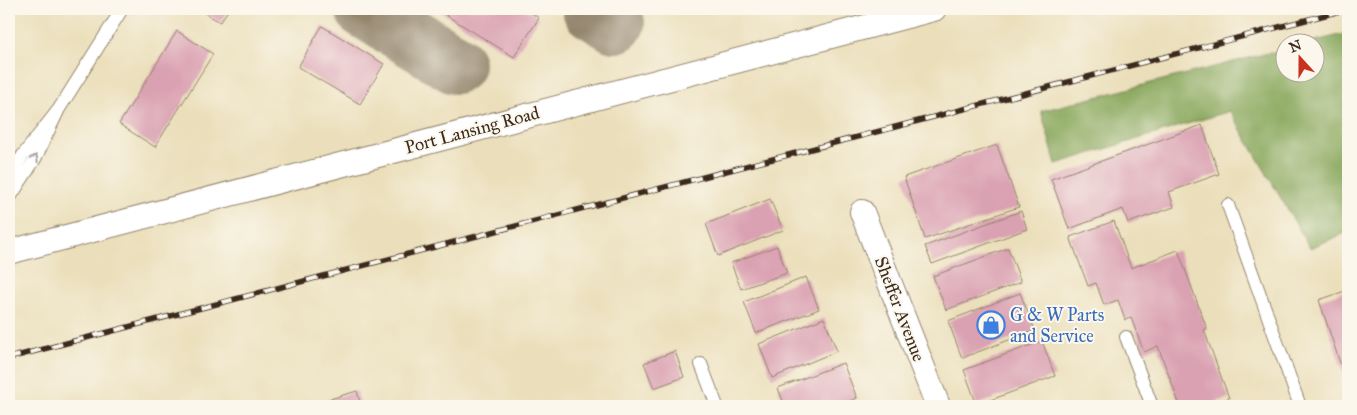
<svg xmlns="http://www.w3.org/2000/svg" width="1357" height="415" font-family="'IM FELL Great Primer',serif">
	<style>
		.forest { fill: #88a75b; stroke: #62683c }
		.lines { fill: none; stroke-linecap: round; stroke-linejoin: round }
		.taxiway { stroke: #93846c; stroke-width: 60 }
		.building { fill: #daa1b2 }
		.lane-casing { stroke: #93846c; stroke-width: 14 }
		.street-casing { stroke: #93846c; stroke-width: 26 }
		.lane { stroke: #fff; stroke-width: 12 }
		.street { stroke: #fff; stroke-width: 24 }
		.rail-casing { stroke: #3b2a1e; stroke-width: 5.5 }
		.rail { stroke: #fbf7ec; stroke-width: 4; stroke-dasharray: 11; stroke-linecap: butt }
		.oneway { stroke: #a79f9a }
		.labels { text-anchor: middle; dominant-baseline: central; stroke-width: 4; stroke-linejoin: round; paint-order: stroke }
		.street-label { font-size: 18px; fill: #3b2a1e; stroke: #fbf7ec }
		.shop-label { font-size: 18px; fill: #366cbe; stroke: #fbf7ec; text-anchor: start }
	</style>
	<rect width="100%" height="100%" fill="#fbf7ec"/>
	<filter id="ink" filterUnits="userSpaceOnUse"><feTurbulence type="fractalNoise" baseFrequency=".02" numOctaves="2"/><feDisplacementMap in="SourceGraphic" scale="10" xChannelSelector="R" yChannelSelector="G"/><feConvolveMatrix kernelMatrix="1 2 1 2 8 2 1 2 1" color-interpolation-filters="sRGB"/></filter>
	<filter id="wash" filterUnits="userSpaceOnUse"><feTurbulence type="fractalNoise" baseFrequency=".0096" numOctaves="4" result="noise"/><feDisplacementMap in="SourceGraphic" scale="20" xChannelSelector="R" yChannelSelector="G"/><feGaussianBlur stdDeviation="1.12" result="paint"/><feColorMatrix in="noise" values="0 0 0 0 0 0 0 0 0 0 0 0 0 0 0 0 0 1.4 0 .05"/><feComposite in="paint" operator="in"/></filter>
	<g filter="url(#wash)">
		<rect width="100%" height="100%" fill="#ebdfbb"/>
		<!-- forest -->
		<path class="forest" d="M1348,33v199l-38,16 -80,-137 -174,53 -15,-53 243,-62v23h30v-30h-3z"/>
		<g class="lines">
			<!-- taxiway -->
			<path class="taxiway" d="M365,9l90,55
				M592,9l23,14"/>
		</g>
		<g id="blocks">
			<!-- building -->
			<path class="building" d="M198,9h31l-9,13z
				M436,9h89l14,9 -25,39z
				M322,26l62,38 -24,40 -62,-37z
				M177,31l36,23 -58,93 -36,-23z
				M1202,125l17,49 -50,18 5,15 -46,16 -5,-14 -54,20 -18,-50z
				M997,145l22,62 -94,32 -21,-62z
				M770,199l13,31 -65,26 -12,-32z
				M1021,211l6,18 -95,35 -7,-18z
				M1114,221l17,47 47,-18 29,79 -3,1 25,68 -23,8h-26l-22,-60 -14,6 -13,-34 -6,2 -7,-20 -14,5 -8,-22 -8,3 -18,-49z
				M777,246l10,27 -46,16 -10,-26z
				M1008,248l13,34 -75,28 -13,-34z
				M806,277l13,32 -63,24 -12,-31z
				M1348,290v97l-29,-87z
				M1020,293l15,37 -73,28 -14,-37z
				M824,318l13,33 -65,27 -13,-34z
				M1042,341l13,35 -78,29 -13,-35z
				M675,351l9,26 -30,11 -10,-25z
				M843,363l14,35 -20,8h-52l-7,-18z
				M357,391l4,15h-55z"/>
		</g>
	</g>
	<g filter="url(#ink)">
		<use href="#blocks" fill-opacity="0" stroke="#93846c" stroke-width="1"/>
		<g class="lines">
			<!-- lane casing -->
			<g class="lane-casing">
				<path id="lane" d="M59,109l63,-100
					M9,178l14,-23 36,-46 -24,50 -26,40
					M1228,205l72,201
					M1126,337l26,69
					M701,364l16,42"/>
			</g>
			<!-- street casing -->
			<g class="street-casing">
				<path id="street" d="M862,212l76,194
					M9,252l925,-243"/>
			</g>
			<!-- lane -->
			<use href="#lane" class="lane"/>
			<!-- street -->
			<use href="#street" class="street"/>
			<!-- rail casing -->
			<g class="rail-casing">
				<path id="rail" d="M9,358l1339,-349"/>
			</g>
			<!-- rail -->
			<use href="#rail" class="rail"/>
		</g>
		<!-- one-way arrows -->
		<defs><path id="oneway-chevron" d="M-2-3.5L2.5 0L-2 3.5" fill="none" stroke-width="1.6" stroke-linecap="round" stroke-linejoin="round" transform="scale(1.25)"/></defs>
		<use class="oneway" href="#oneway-chevron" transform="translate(35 158) rotate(-62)"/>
	</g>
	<!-- icons -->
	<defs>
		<g id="shop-ring" transform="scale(1.4375)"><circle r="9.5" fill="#fbf7ec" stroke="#3f7fe0" stroke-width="1.5"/><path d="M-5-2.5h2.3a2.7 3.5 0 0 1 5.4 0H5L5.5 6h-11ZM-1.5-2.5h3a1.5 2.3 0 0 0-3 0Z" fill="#3f7fe0"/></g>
	</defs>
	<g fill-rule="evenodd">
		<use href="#shop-ring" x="991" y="325"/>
	</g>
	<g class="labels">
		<!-- street labels -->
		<g class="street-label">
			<text transform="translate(472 130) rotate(-15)">Port Lansing Road</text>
			<text transform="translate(900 309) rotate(69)">Sheffer Avenue</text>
		</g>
		<!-- shop labels -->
		<g class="shop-label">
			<text x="1010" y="315">G &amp; W Parts<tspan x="1010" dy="21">and Service</tspan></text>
		</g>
	</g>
	<!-- margin -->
	<rect width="1357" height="415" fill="none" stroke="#fbf7ec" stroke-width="30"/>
	<!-- north arrow -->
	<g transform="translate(1300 58) rotate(339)"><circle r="24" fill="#fbf7ec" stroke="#aea59a"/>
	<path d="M0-4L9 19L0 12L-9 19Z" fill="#c8321e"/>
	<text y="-8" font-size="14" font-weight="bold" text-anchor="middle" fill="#3b2a1e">N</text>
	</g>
</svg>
